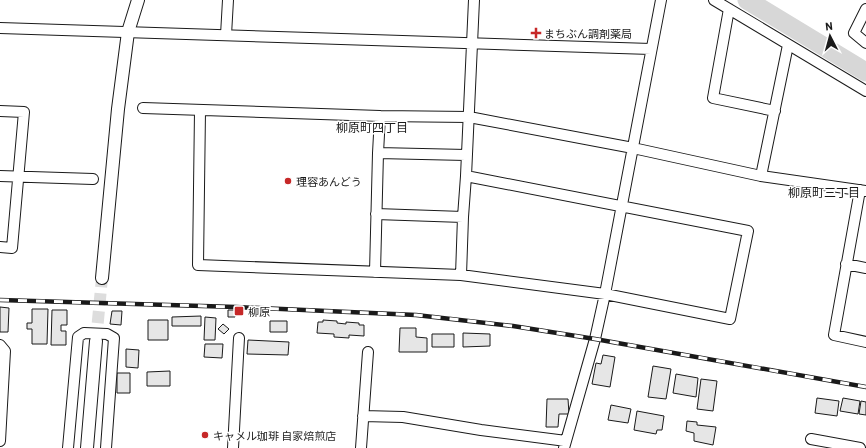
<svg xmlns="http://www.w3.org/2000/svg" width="866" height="448" font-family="Barlow,'Noto Sans JP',sans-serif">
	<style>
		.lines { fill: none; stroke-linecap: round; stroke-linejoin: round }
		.river { stroke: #d7d7d7; stroke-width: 19 }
		.building { fill: #e6e6e6; stroke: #1a1a1a }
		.tertiary-tunnel { stroke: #ddd; stroke-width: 12; stroke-dasharray: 12 6; stroke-linecap: butt }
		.minor-casing { stroke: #1a1a1a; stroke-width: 12 }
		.tertiary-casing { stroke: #1a1a1a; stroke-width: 14 }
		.minor { stroke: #fff; stroke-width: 10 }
		.tertiary { stroke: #fff; stroke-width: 12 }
		.rail-casing { stroke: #1a1a1a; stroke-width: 4.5 }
		.rail { stroke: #fff; stroke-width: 3; stroke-dasharray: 9; stroke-linecap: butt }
		.poi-dot { fill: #c62828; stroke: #fff; stroke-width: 1.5 }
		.labels { text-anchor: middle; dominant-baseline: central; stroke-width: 3; stroke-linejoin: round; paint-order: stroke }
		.poi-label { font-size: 11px; fill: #1a1a1a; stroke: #fff; text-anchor: start }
		.neighbourhood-label { font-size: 12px; fill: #1a1a1a; stroke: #fff }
	</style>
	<rect width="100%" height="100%" fill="#fff"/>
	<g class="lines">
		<!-- river -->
		<path class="river" d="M747,0l119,72"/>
	</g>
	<!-- building -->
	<path class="building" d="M0,307l9,1 -1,24h-8z
		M32,309h16l-1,35h-15v-15h-5v-6h5z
		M52,310h15v15h-6v6h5v14h-15z
		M228,310h7v7h-7z
		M112,311h10l-1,14 -11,-1z
		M201,316v10h-29v-9z
		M205,317l11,1 -1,22h-11z
		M148,320h20v20h-20z
		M323,320l14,1v2l9,1v-2l13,1v2h5v11l-15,-1v3l-15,-1v-3l-17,-1 1,-11h5z
		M270,321h17v11h-17z
		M223,324l6,5 -5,5 -6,-5z
		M400,328h16v9l11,1v14h-28z
		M463,333l27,1v12l-27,1z
		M432,334h22v13h-22z
		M248,340l41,2 -1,13 -41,-1z
		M205,344h18l-1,14 -18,-1z
		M126,349l13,1 -1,18 -12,-1z
		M603,355l12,2 -5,30 -18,-3 4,-21 5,1z
		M653,366l18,3 -5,30 -18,-2z
		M170,371v15h-23v-14z
		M117,373h13v20h-13z
		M676,374l22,4 -2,19 -23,-4z
		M701,379l16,2 -4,30 -16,-2z
		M817,398l22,3 -2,15 -22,-3z
		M843,398l17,3 -2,13 -18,-3z
		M547,399h21l1,15h-10l-1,13h-12z
		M861,401l5,1v13l-7,-1z
		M611,405l20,4 -3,14 -20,-3z
		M637,411l27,5 -2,14h-5l-1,4 -22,-4z
		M687,421l10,1v3l19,2 -3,18 -19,-4v-8l-8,-2z"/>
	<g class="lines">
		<!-- tertiary-tunnel -->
		<path class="tertiary-tunnel" d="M96,341l6,-63"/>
		<!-- minor casing -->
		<g class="minor-casing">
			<path id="minor" d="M714,0l152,91
				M729,9l-16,89 62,13
				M866,9l-12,24 12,10
				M0,28c217,6 434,15 651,21
				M226,35l2,-35
				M143,108l237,8 89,1 164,31 128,28 105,15
				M0,111l24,1 -12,136 -12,-1
				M200,111l-2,154 263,10 144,19 125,25 18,-88 -282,-55
				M378,153l88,2
				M0,176l93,3
				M761,176l27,-131
				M860,190l-26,145 32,7
				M376,214l87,3
				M846,264l20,4
				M375,272l3,-119 2,-37
				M461,275l2,-58 3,-41 8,-176
				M0,345l5,6 -5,90
				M363,416l40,1 78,13 85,11
				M811,439l49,9
				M68,448l10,-111 6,-4 23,1 7,4 -8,110
				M233,448l6,-110
				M361,448l7,-96
				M564,448l31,-109 10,-45 56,-294"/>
		</g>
		<!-- tertiary casing -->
		<g class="tertiary-casing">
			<path id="tertiary" d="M102,278l16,-169 10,-77 10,-32
				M87,448l9,-107"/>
		</g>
		<!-- minor -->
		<use href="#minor" class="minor"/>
		<!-- tertiary -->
		<use href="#tertiary" class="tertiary"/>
		<!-- rail casing -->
		<g class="rail-casing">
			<path id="rail" d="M0,300l236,7 180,8 97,11 82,13 271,48"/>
		</g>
		<!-- rail -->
		<use href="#rail" class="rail"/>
	</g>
	<!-- markers -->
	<g class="poi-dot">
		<path d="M534 27h4v4h4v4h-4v4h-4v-4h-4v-4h4z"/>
		<circle cx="288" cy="181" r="4"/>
		<rect x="234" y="306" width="10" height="10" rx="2"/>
		<circle cx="205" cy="435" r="4"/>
	</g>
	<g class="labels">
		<!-- poi labels -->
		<g class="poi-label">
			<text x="544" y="33">まちぶん調剤薬局</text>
			<text x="296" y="181">理容あんどう</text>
			<text x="248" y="311">柳原</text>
			<text x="213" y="435">キャメル珈琲 自家焙煎店</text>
		</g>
		<!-- neighbourhood labels -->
		<g class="neighbourhood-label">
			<text x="372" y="127">柳原町四丁目</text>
			<text x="824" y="192">柳原町三丁目</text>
		</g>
	</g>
	<!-- north arrow -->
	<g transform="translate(830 36) rotate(354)" stroke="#ffffff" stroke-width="3" paint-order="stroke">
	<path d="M0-3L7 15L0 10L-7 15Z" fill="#1a1a1a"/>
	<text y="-6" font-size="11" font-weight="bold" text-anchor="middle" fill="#1a1a1a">N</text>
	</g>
</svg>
